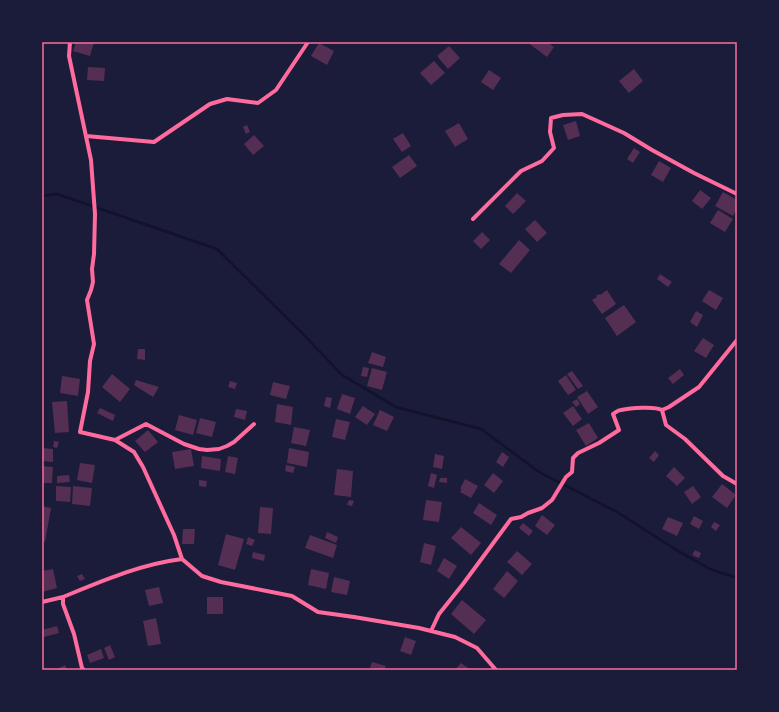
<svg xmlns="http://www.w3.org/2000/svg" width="779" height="712" font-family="Ubuntu,sans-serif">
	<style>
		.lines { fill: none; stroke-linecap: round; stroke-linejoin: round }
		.stream { stroke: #12122b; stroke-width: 2.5 }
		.building { fill: #542f53 }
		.minor { stroke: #ff6b9d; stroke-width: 4 }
		.neatline { fill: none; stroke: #ff6b9d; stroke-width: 1.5 }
	</style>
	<rect width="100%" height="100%" fill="#1b1b3a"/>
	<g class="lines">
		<!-- stream -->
		<path class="stream" d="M42,196l15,-2 160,55 85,84 40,42 54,32 85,22 58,43 78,40 61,39 32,18 27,9"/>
	</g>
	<!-- building -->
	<path class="building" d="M76,42h18l-4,14 -17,-5z
		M527,42h20l7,5 -7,10z
		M319,43l15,8 -7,14 -16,-9z
		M449,46l11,12 -12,11 -11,-13z
		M434,61l11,12 -14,12 -11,-12z
		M88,67l17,1 -1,13 -17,-1z
		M634,69l9,12 -14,12 -10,-12z
		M489,70l12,8 -8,12 -12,-8z
		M576,121l4,15 -12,4 -5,-15z
		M459,123l9,16 -13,8 -10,-16z
		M247,125l3,7 -4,2 -3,-7z
		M403,133l8,13 -9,6 -9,-13z
		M254,135l10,11 -11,9 -9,-11z
		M634,148l6,4 -7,11 -6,-4z
		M409,155l8,11 -17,12 -8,-11z
		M659,161l12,7 -8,14 -12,-7z
		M700,190l11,8 -9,11 -10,-8z
		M723,192l14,8v8l-4,8 -18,-10z
		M517,193l9,8 -13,13 -8,-8z
		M718,210l15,9 -8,13 -15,-9z
		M535,220l12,13 -10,9 -12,-13z
		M482,232l8,8 -9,9 -8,-8z
		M519,240l11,10 -19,23 -12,-9z
		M660,274l12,8 -4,5 -11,-8z
		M607,290l9,14 -14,10 -10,-14 5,-3 -1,-1 3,-2 1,1z
		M709,290l14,8 -7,12 -14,-9z
		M624,305l12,17 -19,14 -12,-18z
		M696,311l7,4 -6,12 -7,-5z
		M703,338l11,7 -8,13 -12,-7z
		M138,349h7v11l-8,-1z
		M372,352l14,5 -3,10 -15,-4z
		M363,367l6,1 -2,9 -6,-1z
		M372,368l15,4 -5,18 -15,-4z
		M680,369l4,6 -11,9 -5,-6z
		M572,371l11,15 -5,3 -11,-15z
		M112,374l18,15 -10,13 -18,-15z
		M566,375l10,15 -8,5 -10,-14z
		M62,376l18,3 -2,17 -18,-3z
		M136,380l23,7 -6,10 -19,-12z
		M230,381l7,2 -2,6 -7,-2z
		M273,382l17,4 -4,13 -16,-4z
		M587,391l11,16 -10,7 -11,-17z
		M342,394l13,4 -5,16 -13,-5z
		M326,397l6,1 -2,10 -6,-2z
		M577,399l3,5 -4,3 -4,-5z
		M67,401l2,31 -14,1 -3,-31z
		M277,404l16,3 -2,18 -16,-3z
		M363,406l12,8 -8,11 -12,-8z
		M573,406l9,13 -9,7 -10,-13z
		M100,408l15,7 -2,6 -16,-8z
		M236,409l11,2 -2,9 -11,-3z
		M380,410l14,7 -7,14 -14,-6z
		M179,415l18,5 -4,15 -18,-5z
		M200,418l16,4 -4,15 -16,-4z
		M336,419l14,3 -5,18 -13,-3z
		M589,423l9,15 -12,8 -10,-16z
		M294,427l16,3 -4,16 -15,-3z
		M148,430l10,12 -13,10 -10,-11z
		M54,441l5,1 -2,6 -4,-1z
		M42,448l11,1v13l-11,-1z
		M289,448l20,4 -2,15 -20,-4z
		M191,449l3,17 -19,3 -3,-17z
		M655,451l4,4 -5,7 -5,-4z
		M502,452l7,5 -6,10 -7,-5z
		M435,454l9,2 -2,13 -9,-2z
		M202,456l19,3 -1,12 -19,-3z
		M228,456l10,2 -3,16 -10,-2z
		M80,463l15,2 -3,18 -15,-3z
		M286,465l9,2 -2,6 -8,-2z
		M42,466l11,1 -1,16h-10z
		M674,467l11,11 -8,8 -11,-10z
		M337,469l16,2 -2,26 -17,-2z
		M431,473l6,2 -3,13 -6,-2z
		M493,473l10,8 -9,12 -10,-8z
		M69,475l1,7 -13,1v-7z
		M440,478h7v5l-8,-1z
		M465,479l13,7 -7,12 -11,-6 2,-3h-2z
		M199,480l8,1 -1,6 -7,-1z
		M722,484l14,11 -9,13 -15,-11z
		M56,486l15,1 -1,15 -14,-1z
		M73,486l19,2 -2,18 -18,-2z
		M693,486l8,11 -9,7 -8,-12z
		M349,500l5,1 -2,5 -5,-1z
		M426,500l16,2 -3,20 -16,-2z
		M479,503l18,12 -6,10 -18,-12z
		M42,506l9,2 -6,34 -3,-1z
		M260,507l13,1 -2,26 -13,-1z
		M542,515l13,10 -8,10 -12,-9z
		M694,516l9,5 -4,8 -9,-5z
		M668,517l15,6 -6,13 -15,-7z
		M714,522l6,3 -4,6 -5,-4z
		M523,523l10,8 -4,5 -10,-8z
		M461,527l20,16 -10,12 -20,-17z
		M183,529h12l-1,15h-12z
		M327,532l11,5 -2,6 -11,-5z
		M226,534l18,5 -9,31 -17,-5z
		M310,535l27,10 -4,13 -28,-10z
		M248,537l7,3 -3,6 -6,-2z
		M424,543l12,3 -5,19 -11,-3z
		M695,550l6,3 -2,5 -7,-3z
		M517,551l15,13 -10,11 -15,-13z
		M253,552l12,3 -1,6 -12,-3z
		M444,558l13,8 -8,13 -12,-8z
		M53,569l4,19 -15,4v-21z
		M311,569l18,4 -3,16 -18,-4z
		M507,571l11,10 -14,17 -11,-9z
		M82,574l3,5 -5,2 -3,-5z
		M334,577l16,4 -3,14 -16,-3z
		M159,587l4,16 -14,3 -4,-16z
		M207,597h16v17h-16z
		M462,600l24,20 -12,14 -23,-20z
		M156,618l5,26 -13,2 -5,-25z
		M57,626l2,7 -15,4 -2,-7z
		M405,637l11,4 -5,14 -11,-4z
		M110,645l5,12 -6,3 -5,-12z
		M101,649l3,9 -14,5 -3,-8z
		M372,662l14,4 -2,4 -14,-2z
		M461,663l10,7h-16z
		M65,665l2,5h-12z"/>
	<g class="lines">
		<!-- minor -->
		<path class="minor" d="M70,42l-1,14 22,104 4,54 -1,40 -2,15 1,13 -2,8 -4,10 7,44 -4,17 -2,31 -8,40 35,8 19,12 9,15 31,68 8,24 20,17 19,6 71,14 26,16 36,5 65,11 36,9 22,11 19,22
			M86,136l68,6 56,-38 17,-5 31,4 18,-13 32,-48
			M473,219l48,-48 21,-10 12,-13 -4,-16 1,-14 12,-3 19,-1 42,19 28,17 42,23 43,21
			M662,410l4,15 19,14 38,37 14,8
			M115,440l31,-16 38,20 15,5 8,1 12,-1 8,-3 7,-4 20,-18
			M42,602l21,-5
			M431,631l8,-17 24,-30 48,-65 10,-2 7,-4 14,-5 10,-8 14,-23 6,-5 1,-14 5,-5 21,-10 20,-13 -6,-16c2,-1 5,-4 8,-4 9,-2 34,-4 41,0l7,-3 30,-20 38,-47
			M84,670l-2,-2 -8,-34 -11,-30v-7c39,-16 78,-33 119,-38"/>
	</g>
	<!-- border -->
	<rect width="779" height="712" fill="none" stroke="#1b1b3a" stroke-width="86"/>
	<rect x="43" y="43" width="693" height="626" class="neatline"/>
</svg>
